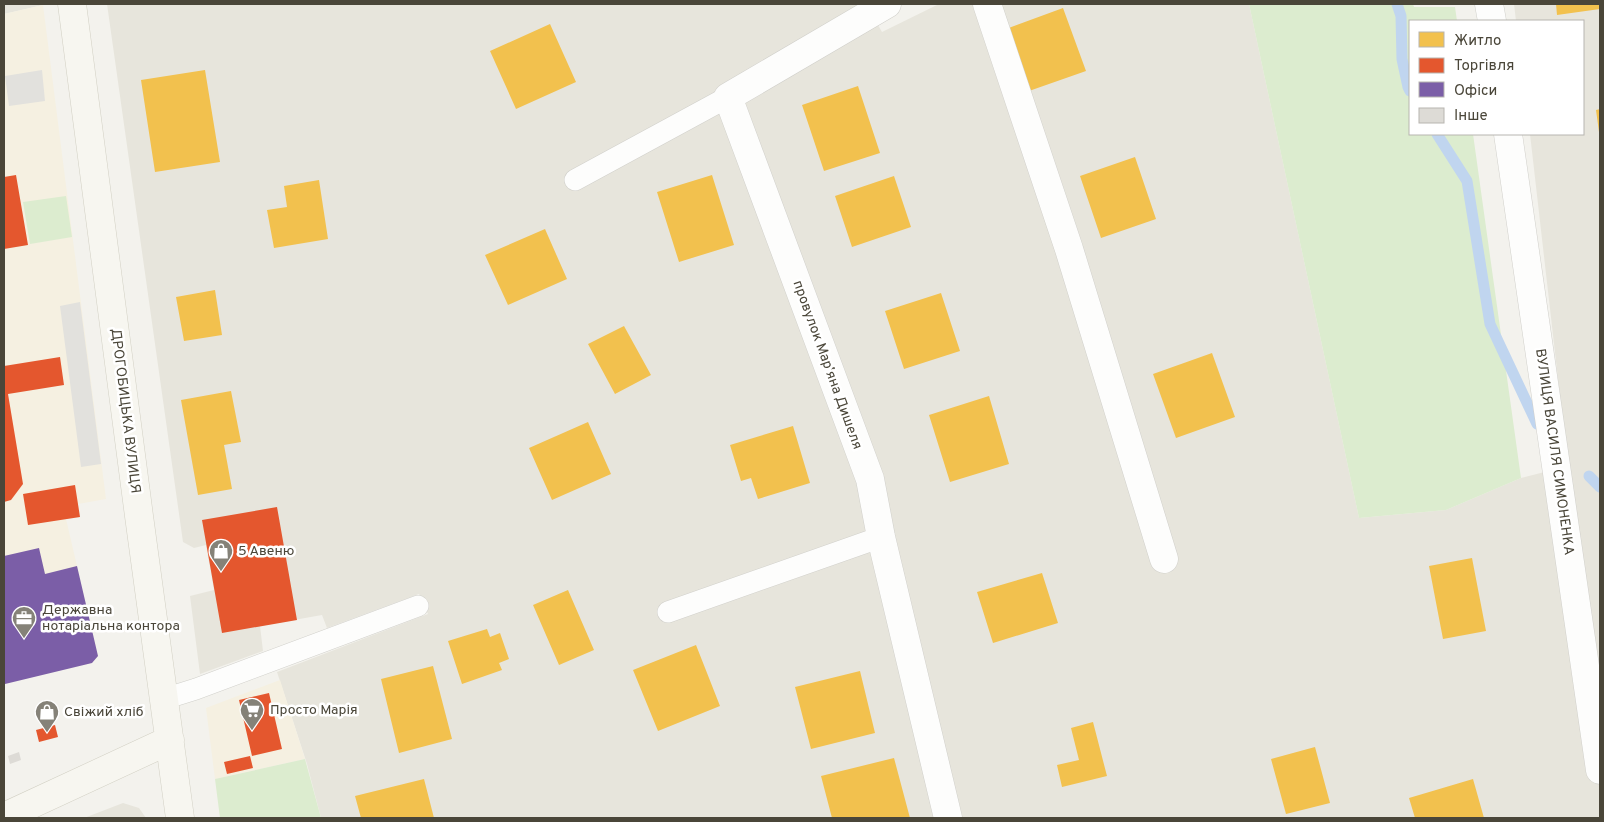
<svg xmlns="http://www.w3.org/2000/svg" width="1604" height="822" font-family="Overpass,sans-serif">
	<style>
		.residential { fill: #e7e5dc }
		.commercial { fill: #f5f0e1 }
		.green { fill: #dceccf }
		.parking { fill: #e2e1dd }
		.homes { fill: #f2c14e }
		.shops { fill: #e4572e }
		.offices { fill: #7b5ea7 }
		.lines { fill: none; stroke-linecap: round; stroke-linejoin: round }
		.stream { stroke: #c0d5ef; stroke-width: 11 }
		.building { fill: #dddbd6 }
		.lane-casing { stroke: #d1d0cb; stroke-width: 22 }
		.street-casing { stroke: #d1d0cb; stroke-width: 29 }
		.secondary-casing { stroke: #d2d0c4; stroke-width: 29 }
		.lane { stroke: #fdfdfc; stroke-width: 21 }
		.street { stroke: #fdfdfc; stroke-width: 28 }
		.secondary { stroke: #f7f6f0; stroke-width: 28 }
		.labels { text-anchor: middle; dominant-baseline: central; stroke-width: 5; stroke-linejoin: round; paint-order: stroke }
		.street-label { font-size: 14px; fill: #4a4639; stroke: #fff }
		.poi-label { font-size: 14px; fill: #4a4639; stroke: #fff; text-anchor: start }
	</style>
	<rect width="100%" height="100%" fill="#f3f2ed"/>
	<!-- residential -->
	<path class="residential" d="M4,4h39v1l-39,9z
		M107,4h759l16,28 57,-28h310l110,514 87,-8 75,-32 47,-12 -38,-332h53v-113h-67l-2,-17h86v814h-1279l-14,-54 -30,-92 151,-58 -9,-20 -92,34 -5,-13 -62,11 3,25 -63,23 -10,-78 24,-6 -8,-45 -12,3 -11,-6z
		M123,803l16,5 7,10h-62z"/>
	<!-- commercial -->
	<path class="commercial" d="M43,5l63,494 -28,5 2,13 -14,2 32,137 -6,7 -78,18 -9,3 -1,2v-672z
		M280,680l25,79 -90,20 -9,-71z"/>
	<!-- green -->
	<path class="green" d="M1249,4h164l1,3h41l2,14h-47v113h63l48,344 -75,32 -87,8z
		M66,196l6,41 -42,7 -7,-42z
		M305,759l16,59h-101l-5,-39z"/>
	<!-- parking -->
	<path class="parking" d="M42,70l3,31 -36,5 -4,-30z
		M80,302l21,162 -20,3 -21,-161z"/>
	<!-- homes -->
	<path class="homes" d="M1556,4h44v5l-43,6z
		M1063,8l23,63 -57,20 -23,-62z
		M550,24l26,58 -60,27 -26,-58z
		M205,70l15,92 -65,10 -14,-92z
		M858,86l22,67 -56,18 -22,-66z
		M1600,109v23h-1l-3,-22z
		M1135,157l21,62 -55,19 -21,-62z
		M712,175l22,70 -55,17 -22,-70z
		M894,176l17,51 -59,20 -17,-51z
		M319,180l9,59 -54,9 -7,-38 20,-3 -3,-21z
		M545,229l22,50 -59,26 -23,-50z
		M215,290l7,45 -38,6 -8,-44z
		M941,293l19,58 -56,18 -19,-58z
		M624,326l27,49 -36,19 -27,-50z
		M1212,353l23,64 -59,21 -23,-64z
		M231,391l10,51 -17,3 8,44 -34,6 -17,-95z
		M989,396l20,68 -59,18 -21,-67z
		M588,422l23,52 -59,26 -23,-52z
		M793,426l17,57 -52,16 -7,-21 -10,3 -11,-36z
		M1472,558l14,73 -43,8 -14,-73z
		M1042,573l16,50 -65,20 -16,-51z
		M568,590l26,60 -35,15 -26,-60z
		M487,629l3,8 10,-4 9,26 -10,4 3,7 -40,14 -14,-43z
		M696,645l24,61 -62,25 -25,-61z
		M433,666l19,73 -53,14 -18,-74z
		M860,671l15,62 -64,16 -16,-62z
		M1093,722l14,54 -45,11 -5,-22 22,-5 -8,-32z
		M1315,747l15,56 -44,11 -15,-55z
		M894,758l16,60h-78l-11,-42z
		M424,779l10,39h-73l-6,-22z
		M1473,779l11,39h-69l-6,-20z"/>
	<!-- shops -->
	<path class="shops" d="M16,175l12,70 -24,4v-72z
		M60,357l4,28 -56,9 15,90 -12,16 -7,2v-136z
		M75,485l5,32 -52,8 -5,-31z
		M277,507l20,113 -75,13 -20,-113z
		M269,693l13,56 -30,7 -13,-56z
		M55,725l3,12 -19,5 -3,-12z
		M250,756l3,12 -26,6 -3,-12z"/>
	<!-- offices -->
	<path class="offices" d="M39,548l6,26 32,-8 21,90 -6,7 -87,21 -1,-7v-121z"/>
	<g class="lines">
		<!-- stream -->
		<path class="stream" d="M1397,4l4,12 1,43 6,28 2,4
			M1437,134l30,47 23,143 47,100
			M1589,476l11,11"/>
	</g>
	<!-- building -->
	<path class="building" d="M19,752l2,8 -11,4 -2,-8z"/>
	<g class="lines">
		<!-- lane casing -->
		<g class="lane-casing">
			<path id="lane" d="M575,180l153,-83
				M668,612l213,-75
				M164,699l32,-10 222,-83"/>
		</g>
		<!-- street casing -->
		<g class="street-casing">
			<path id="street" d="M887,4l-159,93 142,382 11,58 67,281
				M987,4l82,245 95,310
				M1489,4l3,17
				M1508,134l92,636"/>
		</g>
		<!-- secondary casing -->
		<g class="secondary-casing">
			<path id="secondary" d="M72,4l67,512 41,302
				M4,817l166,-77"/>
		</g>
		<!-- lane -->
		<use href="#lane" class="lane"/>
		<!-- street -->
		<use href="#street" class="street"/>
		<!-- secondary -->
		<use href="#secondary" class="secondary"/>
	</g>
	<!-- icons -->
	<defs>
		<g id="shop-pin" transform="scale(1.25)"><path d="M0 17L-7.5 6A9.5 9.5 0 1 1 7.5 6Z" fill="#858278" stroke="#fff"/><path d="M-5-2.5h2.3a2.7 3.5 0 0 1 5.4 0H5L5.5 6h-11ZM-1.5-2.5h3a1.5 2.3 0 0 0-3 0Z" fill="#fff"/></g>
		<g id="office-pin" transform="scale(1.25)"><path d="M0 17L-7.5 6A9.5 9.5 0 1 1 7.5 6Z" fill="#858278" stroke="#fff"/><path d="M-6-3h4V-5.5h4V-3h4V5H-6ZM-1-4.5V-3h2v-1.5ZM-6 0V1H6V0Z" fill="#fff"/></g>
		<g id="supermarket-pin" transform="scale(1.25)"><path d="M0 17L-7.5 6A9.5 9.5 0 1 1 7.5 6Z" fill="#858278" stroke="#fff"/><path d="M-6-5.5h2.5l.6 2H6L4.5 2H-2.5L-4.4-4H-6ZM-1.5 3.2a1.3 1.3 0 1 0 .1 0ZM3 3.2a1.3 1.3 0 1 0 .1 0Z" fill="#fff"/></g>
	</defs>
	<g fill-rule="evenodd">
		<use href="#shop-pin" x="221" y="551"/>
		<use href="#office-pin" x="24" y="618"/>
		<use href="#supermarket-pin" x="252" y="710"/>
		<use href="#shop-pin" x="47" y="712"/>
	</g>
	<g class="labels">
		<!-- street labels -->
		<g class="street-label">
			<text transform="translate(827 365) rotate(70)">провулок Марʼяна Дишеля</text>
			<text transform="translate(125 411) rotate(83)">ДРОГОБИЦЬКА ВУЛИЦЯ</text>
			<text transform="translate(1554 452) rotate(82)">ВУЛИЦЯ ВАСИЛЯ СИМОНЕНКА</text>
		</g>
		<!-- poi labels -->
		<g class="poi-label">
			<text x="238" y="551">5 Авеню</text>
			<text x="42" y="610">Державна<tspan x="42" dy="16">нотаріальна контора</tspan></text>
			<text x="270" y="710">Просто Марія</text>
			<text x="64" y="712">Свіжий хліб</text>
		</g>
	</g>
	<!-- border -->
	<rect width="1604" height="822" fill="none" stroke="#4a4639" stroke-width="10"/>
	<!-- legend -->
	<rect x="1409" y="20" width="175" height="115" fill="#ffffff" stroke="#b7b5b0"/>
	<rect x="1419" y="32" width="25" height="15" fill="#f2c14e" stroke="#b7b5b0"/>
	<text x="1454" y="45" font-size="15" fill="#4a4639">Житло</text>
	<rect x="1419" y="58" width="25" height="15" fill="#e4572e" stroke="#b7b5b0"/>
	<text x="1454" y="70" font-size="15" fill="#4a4639">Торгівля</text>
	<rect x="1419" y="82" width="25" height="15" fill="#7b5ea7" stroke="#b7b5b0"/>
	<text x="1454" y="95" font-size="15" fill="#4a4639">Офіси</text>
	<rect x="1419" y="108" width="25" height="15" fill="#dddbd6" stroke="#b7b5b0"/>
	<text x="1454" y="120" font-size="15" fill="#4a4639">Інше</text>
</svg>
